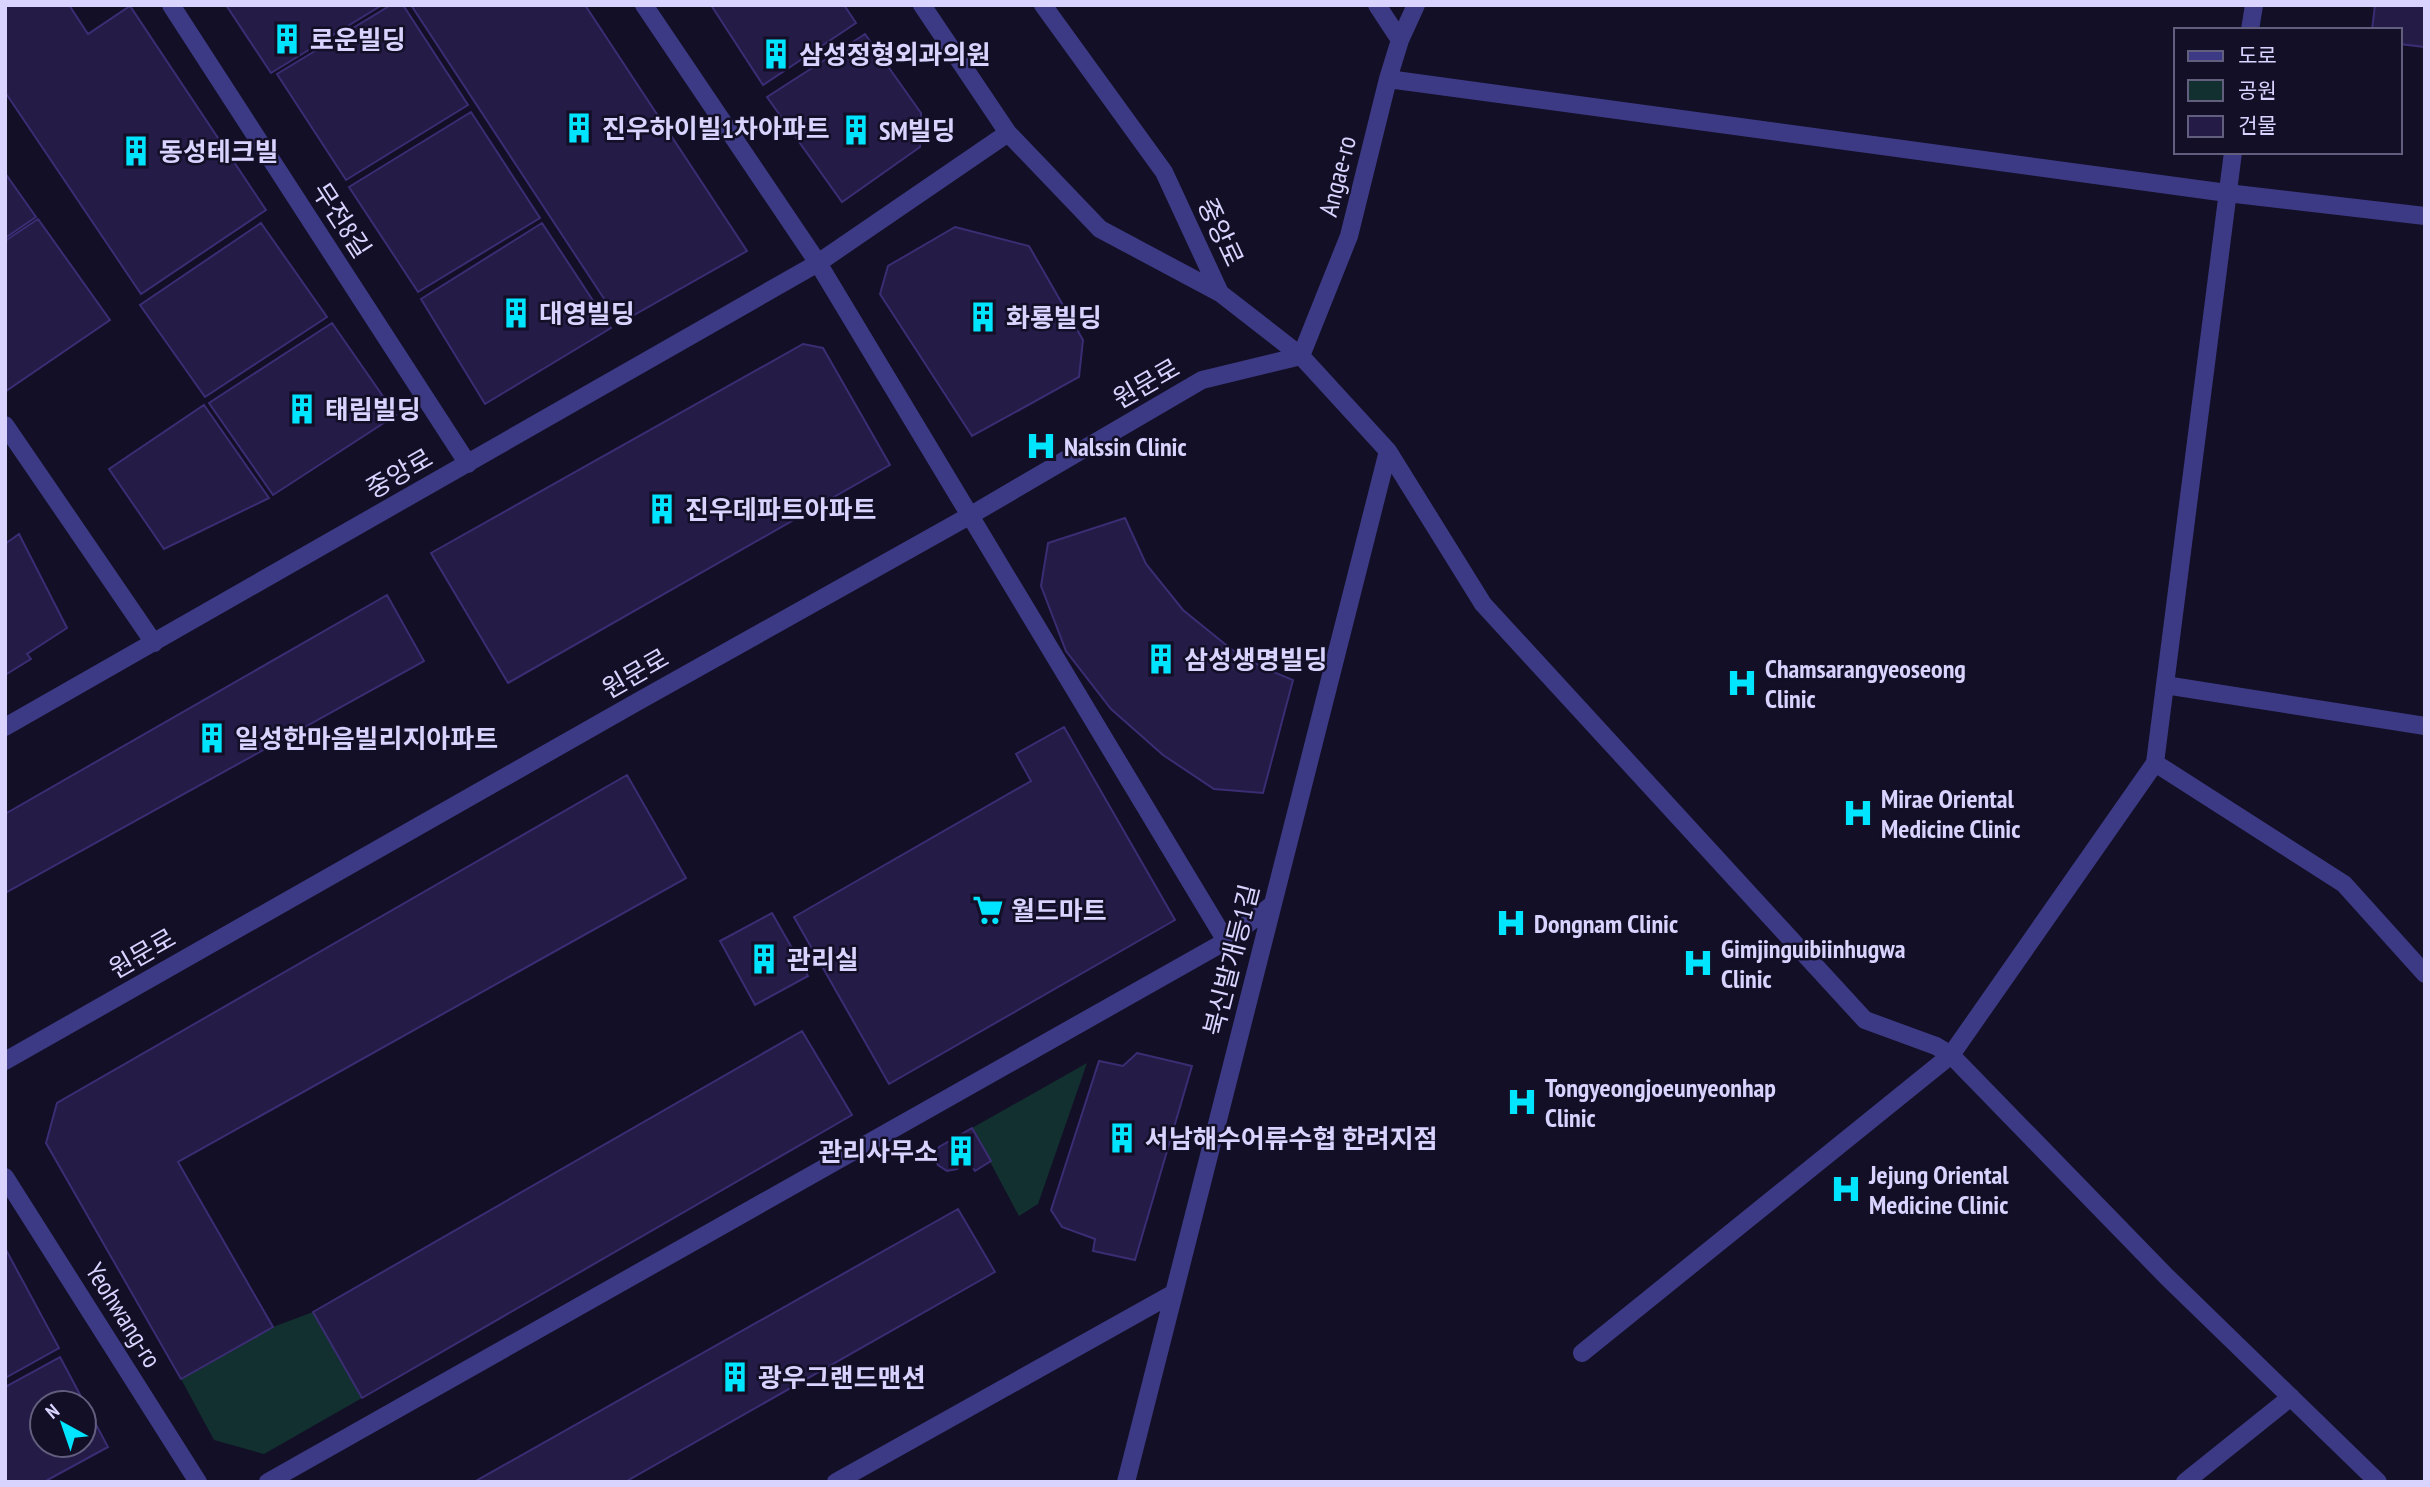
<svg xmlns="http://www.w3.org/2000/svg" width="2430" height="1487" font-family="'PT Sans Narrow','Noto Sans KR',sans-serif">
	<style>
		.green { fill: #12302f }
		.building { fill: #241b47; stroke: #3b2d73; stroke-width: 2; fill-rule: evenodd }
		.lines { fill: none; stroke-linecap: round; stroke-linejoin: round }
		.minor { stroke: #3d3a85; stroke-width: 18 }
		.labels { text-anchor: middle; dominant-baseline: central; stroke-width: 5; stroke-linejoin: round; paint-order: stroke }
		.poi-label { font-size: 26px; font-weight: bold; fill: #d9d4ff; stroke: #130f26; text-anchor: start }
		.street-label { font-size: 26px; fill: #d9d4ff; stroke: #130f26 }
	</style>
	<rect width="100%" height="100%" fill="#130f26"/>
	<!-- green -->
	<path class="green" d="M1087,1063l-49,141 -19,12 -47,-88z
		M313,1312l49,86 -98,56 -50,-14 -33,-61 92,-52z"/>
	<!-- building -->
	<path class="building" d="M5,5h64l19,29 42,-28 136,204 -125,84 -136,-202z
		M226,5h156l-111,68z
		M391,5h12l65,100 -122,75 -69,-106z
		M411,5h174l162,246 -127,72z
		M711,5h133l12,18 -93,62z
		M2375,5h50v42l-25,-3v-14h-28z
		M865,34l56,79 -1,34 -78,55 -75,-105z
		M471,112l69,106 -122,74 -69,-105z
		M5,173l31,44 -31,21z
		M38,219l72,101 -104,71 -1,-150z
		M261,223l66,94 -122,80 -65,-92z
		M542,223l69,105 -126,76 -64,-105z
		M955,227l74,19 54,94 -4,37 -107,59 -92,-142 8,-28z
		M332,323l64,92 -123,80 -64,-92z
		M803,344l20,4 67,117 -382,218 -77,-130z
		M204,405l65,93 -105,51 -55,-80z
		M1125,518l21,46 37,46 48,39 33,19 29,12 -30,113 -49,-4 -51,-34 -52,-46 -45,-58 -25,-65 7,-43z
		M19,534l48,94 -40,26 4,5 -26,16v-131z
		M387,595l37,66 -419,232v-79z
		M1064,727l111,193 -286,164 -95,-167 237,-136 -15,-27z
		M627,775l59,103 -508,284 95,165 -92,52 -135,-236 11,-40z
		M772,913l36,63 -53,29 -35,-64z
		M802,1031l50,84 -490,283 -49,-86z
		M1137,1053l55,13 -57,194 -42,-9 2,-12 -33,-12 -11,-17 48,-149 24,5z
		M972,1128l19,33 -16,10 -7,-11 -11,9 -10,2 -9,-6 -4,-10 5,-8z
		M958,1209l37,63 -370,210h-151z
		M5,1248l54,100 -54,30z
		M60,1357l48,90 -64,35h-39v-95zM42,1403h42v42h-42z"/>
	<g class="lines">
		<!-- minor -->
		<path class="minor" d="M171,5l297,459
			M644,5l174,258 408,678
			M922,5l86,128 92,96 120,64 81,63 87,95 95,153 382,416 71,26 15,9 216,222 211,205
			M1043,5l121,167 56,121
			M1377,5l23,35
			M2250,30l4,-25
			M1388,79l839,114 198,23
			M5,425l149,218
			M2165,685l260,41
			M5,727l813,-464 190,-130
			M2155,763l189,121 81,90
			M5,1061l632,-359 334,-187 231,-135 99,-24 48,-120 39,-157 12,-39 16,-35
			M5,1177l193,305
			M1582,1353l369,-298 204,-292 78,-611
			M268,1482l958,-541 47,-37
			M836,1482l338,-189
			M1126,1482l262,-1031
			M2185,1482l106,-85"/>
	</g>
	<!-- icons -->
	<defs>
		<g id="building-bare" transform="scale(2.415)"><path d="M-4-6H4V6H1V3H-1V6H-4ZM-2.5-4.3h1.7v1.8h-1.7ZM.8-4.3h1.7v1.8H.8ZM-2.5-1h1.7V.8h-1.7ZM.8-1h1.7V.8H.8Z" fill="#00e5ff" stroke="#130f26" stroke-width="2.5" paint-order="stroke"/></g>
		<g id="hospital-bare" transform="scale(2.415)"><path d="M-5-5h3v3.5h4V-5h3V5h-3V1.5h-4V5h-3Z" fill="#00e5ff" stroke="#130f26" stroke-width="2.5" paint-order="stroke"/></g>
		<g id="supermarket-bare" transform="scale(2.415)"><path d="M-6-5.5h2.5l.6 2H6L4.5 2H-2.5L-4.4-4H-6ZM-1.5 3.2a1.3 1.3 0 1 0 .1 0ZM3 3.2a1.3 1.3 0 1 0 .1 0Z" fill="#00e5ff" stroke="#130f26" stroke-width="2.5" paint-order="stroke"/></g>
	</defs>
	<g fill-rule="evenodd">
		<use href="#building-bare" x="287" y="39"/>
		<use href="#building-bare" x="776" y="54"/>
		<use href="#building-bare" x="579" y="128"/>
		<use href="#building-bare" x="856" y="130"/>
		<use href="#building-bare" x="136" y="151"/>
		<use href="#building-bare" x="516" y="313"/>
		<use href="#building-bare" x="983" y="317"/>
		<use href="#building-bare" x="302" y="409"/>
		<use href="#hospital-bare" x="1041" y="446"/>
		<use href="#building-bare" x="662" y="509"/>
		<use href="#building-bare" x="1161" y="659"/>
		<use href="#hospital-bare" x="1742" y="683"/>
		<use href="#building-bare" x="212" y="738"/>
		<use href="#hospital-bare" x="1858" y="813"/>
		<use href="#supermarket-bare" x="988" y="910"/>
		<use href="#hospital-bare" x="1511" y="923"/>
		<use href="#building-bare" x="764" y="959"/>
		<use href="#hospital-bare" x="1698" y="963"/>
		<use href="#hospital-bare" x="1522" y="1102"/>
		<use href="#building-bare" x="1122" y="1138"/>
		<use href="#building-bare" x="961" y="1151"/>
		<use href="#hospital-bare" x="1846" y="1189"/>
		<use href="#building-bare" x="735" y="1377"/>
	</g>
	<g class="labels">
		<!-- poi labels -->
		<g class="poi-label">
			<text x="310" y="39">로운빌딩</text>
			<text x="799" y="54">삼성정형외과의원</text>
			<text x="602" y="128">진우하이빌1차아파트</text>
			<text x="879" y="130">SM빌딩</text>
			<text x="159" y="151">동성테크빌</text>
			<text x="539" y="313">대영빌딩</text>
			<text x="1006" y="317">화룡빌딩</text>
			<text x="325" y="409">태림빌딩</text>
			<text x="1064" y="446">Nalssin Clinic</text>
			<text x="685" y="509">진우데파트아파트</text>
			<text x="1184" y="659">삼성생명빌딩</text>
			<text x="1765" y="668">Chamsarangyeoseong<tspan x="1765" dy="30">Clinic</tspan></text>
			<text x="235" y="738">일성한마음빌리지아파트</text>
			<text x="1881" y="798">Mirae Oriental<tspan x="1881" dy="30">Medicine Clinic</tspan></text>
			<text x="1011" y="910">월드마트</text>
			<text x="1534" y="923">Dongnam Clinic</text>
			<text x="1721" y="948">Gimjinguibiinhugwa<tspan x="1721" dy="30">Clinic</tspan></text>
			<text x="787" y="959">관리실</text>
			<text x="1545" y="1087">Tongyeongjoeunyeonhap<tspan x="1545" dy="30">Clinic</tspan></text>
			<text x="1145" y="1138">서남해수어류수협 한려지점</text>
			<text x="938" y="1151" text-anchor="end">관리사무소</text>
			<text x="1869" y="1174">Jejung Oriental<tspan x="1869" dy="30">Medicine Clinic</tspan></text>
			<text x="758" y="1377">광우그랜드맨션</text>
		</g>
		<!-- street labels -->
		<g class="street-label">
			<text transform="translate(1337 176) rotate(-76)">Angae-ro</text>
			<text transform="translate(342 220) rotate(57)">무전8길</text>
			<text transform="translate(1221 232) rotate(65)">중앙로</text>
			<text transform="translate(1146 383) rotate(-30)">원문로</text>
			<text transform="translate(399 473) rotate(-30)">중앙로</text>
			<text transform="translate(635 673) rotate(-30)">원문로</text>
			<text transform="translate(142 953) rotate(-30)">원문로</text>
			<text transform="translate(1231 960) rotate(-76)">북신발개등1길</text>
			<text transform="translate(124 1315) rotate(58)">Yeohwang-ro</text>
		</g>
	</g>
	<!-- border -->
	<rect width="2430" height="1487" fill="none" stroke="#d9d4ff" stroke-width="14"/>
	<!-- legend -->
	<rect x="2174" y="28" width="228" height="126" fill="#130f26" stroke="#625e7d" stroke-width="2"/>
	<rect x="2188" y="51" width="35" height="10" fill="#3d3a85" stroke="#625e7d" stroke-width="2"/>
	<text x="2238" y="63" font-size="21" fill="#d9d4ff">도로</text>
	<rect x="2188" y="80" width="35" height="21" fill="#12302f" stroke="#625e7d" stroke-width="2"/>
	<text x="2238" y="98" font-size="21" fill="#d9d4ff">공원</text>
	<rect x="2188" y="116" width="35" height="21" fill="#241b47" stroke="#625e7d" stroke-width="2"/>
	<text x="2238" y="133" font-size="21" fill="#d9d4ff">건물</text>
	<!-- north arrow -->
	<g transform="translate(63 1424) rotate(320)"><circle r="33" fill="#130f26" stroke="#625e7d" stroke-width="2"/>
	<path d="M0-5L12 26L0 18L-12 26Z" fill="#00e5ff"/>
	<text y="-10" font-size="19" font-weight="bold" text-anchor="middle" fill="#d9d4ff">N</text>
	</g>
</svg>
